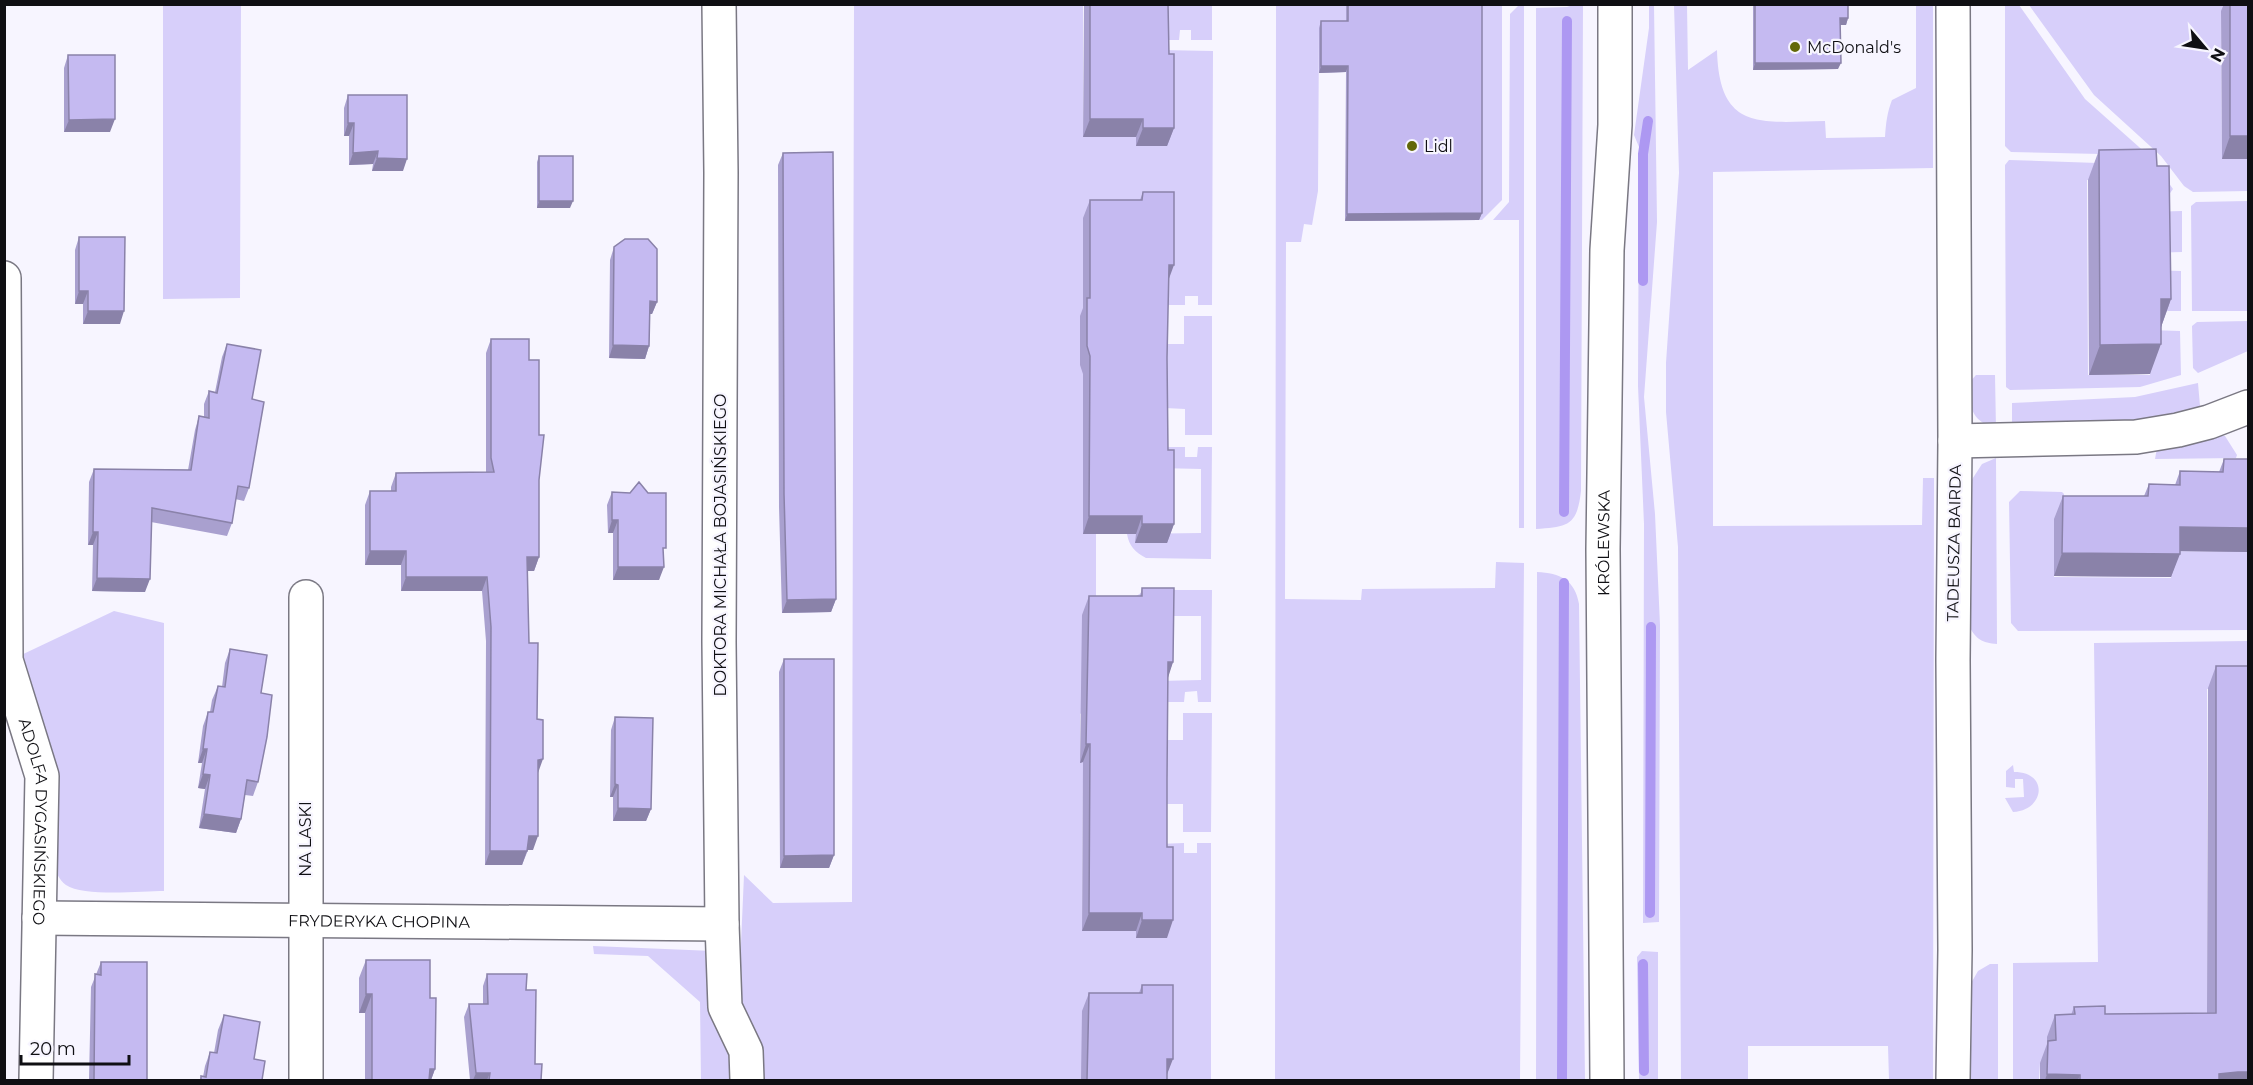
<svg xmlns="http://www.w3.org/2000/svg" width="2253" height="1085" font-family="Montserrat,sans-serif">
	<style>
		.green { fill: #d7cffa }
		.lines { fill: none; stroke-linecap: round; stroke-linejoin: round }
		.stream { stroke: #ad98f2; stroke-width: 10 }
		.minor-casing { stroke: #7a7883; stroke-width: 36 }
		.secondary-casing { stroke: #7a7883; stroke-width: 36 }
		.minor { stroke: #fff; stroke-width: 33 }
		.secondary { stroke: #fff; stroke-width: 33 }
		.wall { fill: #a9a0cf }
		.shaded-wall { fill: #8a82a9 }
		.building { fill: #c5baf1; stroke: #8a82a9; stroke-width: 1.5 }
		.poi-dot { fill: #626808; stroke: #f7f5ff; stroke-width: 2 }
		.labels { text-anchor: middle; dominant-baseline: central; stroke-width: 4.5; stroke-linejoin: round; paint-order: stroke }
		.poi-label { font-size: 16px; fill: #0f0f13; stroke: #f7f5ff; text-anchor: start }
		.street-label { font-size: 16px; fill: #0f0f13; stroke: #f7f5ff }
	</style>
	<rect width="100%" height="100%" fill="#f7f5ff"/>
	<!-- green -->
	<path class="green" d="M163,5h78l-1,293 -77,1z
		M854,5h229v132h53l1,9h30l-7,-96 53,1 -1,254h-14v-9h-13v9h-26l-76,-87v98h-3v49l3,1v168h13v80l-13,98 -3,2v48h3v17l-1,152h54v7l22,-94 26,-1v10h13v-10h14v237h-454l-17,-67 -1,-24 5,-114 29,28 79,-1z
		M1159,5h53v35h-21v-10h-11l-1,10h-17z
		M1276,5h70v23h-27l-1,163 -6,34 -8,-1 -3,18h-15l-1,357 76,1 1,-11 133,-1 1,-26 28,1 -4,517h-245z
		M1479,5h23v195l-20,20h-3z
		M1573,5h10l-2,486c-4,34 -12,36 -45,38v-521l31,-1z
		M1649,5h5l3,217 -13,175 11,117 5,111 -1,297 -16,1 1,-399 -6,-138 1,-239 -5,-12 15,-107z
		M1674,5h13l1,65 29,-20c2,82 44,72 108,71l1,17 59,-1c1,-14 2,-24 7,-37l24,-12v-83h17v163l-220,4v354l209,-1 1,-47h11l-1,602h-44l-1,-34h-140v34h-67l-3,-533 -12,-135v-49l13,-190z
		M2005,5h14l66,94 63,56 -137,-3 -6,-6z
		M2029,5h219l-27,7 1,147h26v32l-55,1 -9,-6 -23,-30 -67,-61z
		M1518,6h6v522h-5v-308h-26l16,-18 1,-188z
		M2009,160l147,5 17,24 -5,7 -23,-17 -58,1 1,195h62v-45l30,1 1,44 -41,12 -130,3 -4,-3 -1,-222z
		M2248,201v110h-56l-1,-105 5,-4z
		M2182,211v41l-35,1v-41z
		M2148,270l33,1v40h-33z
		M1184,316h28v119h-27v-26l-20,-1 -1,-64h20z
		M2248,321v30l-50,22 -5,-5 -1,-42 5,-4z
		M1976,375h19l1,54c-27,-10 -25,-21 -27,-46z
		M2198,383l2,23 -5,8 -23,5 -160,10v-26l123,-6z
		M2216,435l9,1 12,19 -1,3 -81,1 2,-11z
		M1159,447h26v10h12l1,-10h14l-1,112 -65,-1c-11,-6 -17,-12 -19,-24l74,-1v-64l-42,-1z
		M1996,458l1,186c-15,-1 -21,-5 -28,-18l2,-145 11,-17z
		M2020,491l42,1 2,2v24l-10,1v58l117,1v-27l77,1v78l-230,1 -7,-8 -2,-121z
		M1537,572c23,1 38,8 42,32l6,476h-49z
		M1154,590h58l-1,112h-13l-1,-11 -12,1 -1,10h-25v-21l42,-1v-64h-34l-34,-18 8,-5z
		M114,611l50,12v268c-22,0 -81,6 -98,-6 -7,-5 -10,-13 -12,-20l-37,-208z
		M2248,641v47l-41,1v325l-167,49 -1,17h-26v-117l85,-1 -4,-319z
		M1183,713h29l-1,119h-28v-28h-20l1,-64h19z
		M2013,765l1,7c36,0 30,39 -1,40l-8,-14 19,-1 -1,-18h-8v9l-9,-1v-16z
		M593,946l120,5 26,129h-38l-1,-78 -52,-46 -54,-2z
		M1642,951l16,1v128h-19l-2,-123z
		M1990,964h8v116h-27l-1,-95 8,-14z"/>
	<g class="lines">
		<!-- stream -->
		<path class="stream" d="M1643,281v-127l5,-33
			M1564,512l3,-491
			M1650,913l1,-286
			M1643,964l1,107
			M1562,1080l2,-497"/>
		<!-- minor casing -->
		<g class="minor-casing">
			<g id="minor">
				<path d="M719,4l2,169 -2,469 3,282 3,83 21,44 1,29"/>
				<path d="M1953,4l2,437 -2,219 2,290 -2,130"/>
				<path id="s1" d="M4,278l2,382 36,116 -6,304"/>
				<path d="M1955,441l181,-4 42,-7 31,-8 39,-15"/>
				<path id="s2" d="M39,918l683,6"/>
				<path d="M306,1080v-483"/>
			</g>
		</g>
		<!-- secondary casing -->
		<g class="secondary-casing">
			<g id="secondary">
				<path id="s3" d="M1607,1080l-4,-531 4,-299 8,-125v-121"/>
			</g>
		</g>
		<!-- minor -->
		<use href="#minor" class="minor"/>
		<!-- secondary -->
		<use href="#secondary" class="secondary"/>
	</g>
	<!-- wall -->
	<path class="wall" d="M1084,4h84l1,50 5,74 -7,18h-31v-9h-53z
		M1346,4h136v209l-3,7 -134,1 1,-149 -27,1v-45l2,-7h25z
		M1753,4h95v14l-2,7h-6l-2,44 -85,1z
		M2224,4h24v155h-26l-1,-148z
		M68,55l42,77h-46v-64z
		M348,95l55,76h-31l1,-7 -24,1v-29h-5v-28z
		M2099,150l58,16 14,133 -10,28 -11,47 -61,1 -1,-195z
		M783,153l53,446 -5,13 -49,1 -3,-106 -1,-342z
		M539,156l31,52h-33v-46z
		M1143,192l25,88 -1,78 1,92 6,74 -7,19h-32l1,-9h-53v-160l-3,-9v-49l3,-8v-90l7,-18h50z
		M79,237l41,87h-37v-20h-8v-54z
		M614,247l43,55 -5,12h-2l-1,32 -4,13 -36,-1 1,-98z
		M491,339l38,21 10,120v77l-5,14h-7l2,72 8,76 1,54 -5,77h-5l-6,15h-37l1,-224 -4,-50h-81v-26h-36v-60l5,-14h21v-4l5,-14 90,-1v-119z
		M227,344l25,55 -3,89 -5,13 -9,-2 -3,24 -5,13 -76,-14 -6,70 -53,-1 1,-46h-5l1,-63 5,-13 94,1 7,-40 4,-14 5,1v-13l5,-13 6,1 7,-35z
		M2224,459h24v93l-68,-1 -9,26 -117,-1v-57l9,-23h81l5,-12 26,1 5,-14 39,1z
		M612,492l51,64 -4,24h-46v-47h-5l-1,-28z
		M1142,588l31,74 -6,16v260h-31v-7h-54l1,-169 -3,1 2,-148 7,-19h51z
		M230,649l31,44 -3,89 -5,14 -8,-1 -4,24 -5,14 -37,-5 6,-39 -7,-1 4,-25h-4l5,-37 5,-14h2l2,-12 6,-14 4,1 3,-24z
		M784,659l50,196 -5,13h-49l-1,-196z
		M2216,666l32,414h-208v-17l7,-19v-7l8,-22h16l3,-8 31,7 102,-1 1,-325z
		M615,717l36,92 -5,12h-33v-24h-3l1,-67z
		M366,960l64,38 5,71 -4,11h-66v-67h-6v-35z
		M101,962l46,118h-58l2,-93z
		M487,974l39,16 9,74 6,16h-71l-6,-63 5,-13h14v-18z
		M1142,985l25,90v5h-86l1,-69 7,-18h50z
		M224,1015l30,44 8,21h-62l1,-4 2,1 2,-11 5,-14 4,1 4,-23z"/>
	<!-- shaded-wall -->
	<path class="shaded-wall" d="M1840,18h8l-2,7h-8z
		M1755,63h86l-3,6 -85,1z
		M1321,66h27l-2,6 -27,1z
		M115,119l-5,13h-46l5,-12z
		M1090,119h53l-7,18h-53z
		M348,123h6l-5,13h-5z
		M1143,128h31l-7,18h-31z
		M2230,136h18v23h-26z
		M378,151l-5,13 -24,1 4,-12z
		M377,158l30,1 -4,12h-31z
		M539,201h34l-3,7h-33z
		M1482,213l-3,7 -134,1 2,-7z
		M1169,265h5l-7,19z
		M79,291h9l-5,13h-8z
		M2161,299h10l-11,31z
		M650,301l7,1 -5,12h-7z
		M88,311h36l-4,13h-37z
		M2161,344l-11,30 -61,1 11,-30z
		M613,345l36,1 -4,13 -36,-1z
		M1089,516h53l-6,18h-53z
		M612,520h6l-5,13h-5z
		M1142,524h32l-7,19h-32z
		M2180,527l68,1v24l-76,-1z
		M93,532h5l-5,13h-5z
		M370,551h36l-5,14h-36z
		M2062,553l118,1 -9,23 -117,-1z
		M527,557h12l-5,14h-12z
		M618,567h46l-5,13h-46z
		M406,577h81l-5,14h-81z
		M97,578l53,1 -5,13 -53,-1z
		M836,599l-5,13 -49,1 5,-13z
		M1168,662h5l-6,19z
		M1086,744h4l-7,18 -3,1z
		M203,749h4l-5,14h-4z
		M543,759l-5,14v-13z
		M203,774l7,1 -5,14 -7,-1z
		M615,784l3,1 -5,12h-3z
		M618,808l33,1 -5,12h-33z
		M204,814l37,5 -5,14 -37,-5z
		M529,836h9l-5,14h-9z
		M490,851h37l-5,14h-37z
		M834,855l-5,13h-49l4,-12z
		M1089,913h53l-6,18h-54z
		M1142,920h31l-6,18h-31z
		M366,994h6l-7,19h-6z
		M1167,1059h6l-7,18z
		M430,1069h5l-4,11h-5z
		M2238,1072h10v8h-31l2,-6z
		M476,1073h14l-3,7h-14z
		M2047,1074l33,1 -2,5h-33z"/>
	<!-- building -->
	<path class="building" d="M1090,4h78l1,50h5v74h-31v-9h-53z
		M1348,4h134v209l-135,1 1,-148h-27v-45h27z
		M1755,4h93v14h-8l1,45h-86z
		M2230,4h18v132h-18z
		M68,55h47v64l-46,1z
		M348,95h59v64l-30,-1 1,-7 -25,2 1,-30h-6z
		M2156,149l1,17h12l2,133h-10v45l-61,1 -1,-195z
		M833,152l3,447 -49,1 -3,-106 -1,-341z
		M539,156h34v45h-34z
		M1143,192h31v73h-5l-2,93 1,92h6v74h-32v-8h-53l1,-160 -3,-10v-48h3v-98h52z
		M79,237h46l-1,74h-36v-20h-9z
		M625,239h23l9,10v53l-7,-1 -1,45 -36,-1 1,-98z
		M491,339h38v21h10v75h5l-5,45v77h-12l2,86h9l-1,76 6,1v39l-5,1v76h-9l-2,15h-37l1,-224 -4,-50h-81v-26h-36v-60h26v-18l98,-1 -3,-14z
		M227,344l34,6 -9,49 12,3 -15,86 -11,-2 -6,37 -80,-15 -2,71 -53,-1 1,-46h-5l1,-63 97,1 8,-54 10,2v-27l8,2z
		M2224,459h24v69l-68,-1v27l-118,-1 1,-57h85l1,-12 31,1v-14l43,1z
		M639,482l9,11h18v55h-3l1,19h-46v-47h-6v-28l18,1z
		M1142,588h32l-1,74h-5l-1,118v67h6v73h-31v-7h-53l1,-169h-4l3,-148h53z
		M230,649l37,6 -6,38 11,2 -5,42 -9,45 -11,-2 -6,39 -37,-5 6,-39 -7,-1 4,-25h-4l5,-37h5l5,-26 7,1z
		M784,659h50v196l-50,1z
		M2216,666h32v406h-10l-19,2v6h-139v-5l-33,-1 1,-33 8,-1 -1,-25 20,-1 -1,-7 31,-1v8l111,-1z
		M615,717l38,1 -2,91 -33,-1v-23l-3,-1z
		M366,960h64v38h6l-1,71h-5l-1,11h-57v-86h-6z
		M101,962h46v118h-53l1,-106 6,1z
		M487,974h40l-1,16h10l-1,74h7l-1,16h-52l1,-7h-14l-7,-69h19z
		M1142,985h31v74h-6v21h-80l2,-87h53z
		M224,1015l36,7 -6,37 11,2 -3,19h-61v-4l5,1 4,-25 7,1z"/>
	<!-- markers -->
	<g class="poi-dot">
		<circle cx="1795" cy="47" r="6"/>
		<circle cx="1412" cy="146" r="6"/>
	</g>
	<g class="labels">
		<!-- poi labels -->
		<g class="poi-label">
			<text x="1807" y="47">McDonald's</text>
			<text x="1424" y="146">Lidl</text>
		</g>
		<!-- street labels -->
		<g class="street-label">
			<text stroke="none"><textPath href="#s3" startOffset="537">KRÓLEWSKA</textPath></text>
			<text transform="translate(1954 543) rotate(-89)">TADEUSZA BAIRDA</text>
			<text transform="translate(720 545) rotate(-90)">DOKTORA MICHAŁA BOJASIŃSKIEGO</text>
			<text stroke="none"><textPath href="#s1" startOffset="548">ADOLFA DYGASIŃSKIEGO</textPath></text>
			<text transform="translate(305 839) rotate(-90)">NA LASKI</text>
			<text stroke="none"><textPath href="#s2" startOffset="340">FRYDERYKA CHOPINA</textPath></text>
		</g>
	</g>
	<!-- border -->
	<rect width="2253" height="1085" fill="none" stroke="#0f0f13" stroke-width="12"/>
	<!-- north arrow -->
	<g transform="translate(2205 48) rotate(119)" stroke="#f7f5ff" stroke-width="4.5" paint-order="stroke">
	<path d="M0-4.5L10 22L0 15L-10 22Z" fill="#0f0f13"/>
	<text y="-9" font-size="16" font-weight="bold" text-anchor="middle" fill="#0f0f13">N</text>
	</g>
	<!-- scale -->
	<path d="M21 1055v9h108v-9" fill="none" stroke="#0f0f13" stroke-width="3"/>
	<text x="30" y="1055" font-size="18" fill="#0f0f13" stroke="#f7f5ff" stroke-width="4.5" paint-order="stroke">20 m</text>
</svg>
